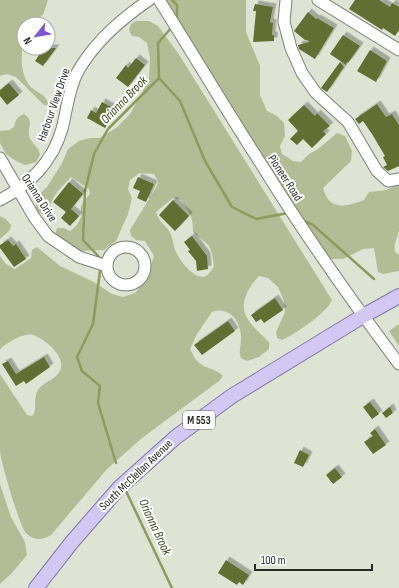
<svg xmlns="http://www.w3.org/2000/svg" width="399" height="588" font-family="'Sofia Sans Condensed',sans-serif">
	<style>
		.green { fill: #b4bc95; fill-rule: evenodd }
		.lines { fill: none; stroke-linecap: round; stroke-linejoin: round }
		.stream { stroke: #8f9a5c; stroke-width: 2.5 }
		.building { fill: #646e31; filter: url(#shadow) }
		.minor-casing { stroke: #7e8173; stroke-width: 13 }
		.major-casing { stroke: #8379a6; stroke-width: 16 }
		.minor { stroke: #fff; stroke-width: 11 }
		.major { stroke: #d2c8f4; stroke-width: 14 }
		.labels { text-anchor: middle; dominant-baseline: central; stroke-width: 4; stroke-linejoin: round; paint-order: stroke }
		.shield { fill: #fff; stroke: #696a66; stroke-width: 1 }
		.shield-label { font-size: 11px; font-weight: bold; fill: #292a25 }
		.street-label { font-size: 12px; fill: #292a25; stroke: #fff }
		.water-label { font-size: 13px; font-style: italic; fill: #424a1a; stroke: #fff }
	</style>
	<defs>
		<filter id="shadow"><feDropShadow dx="3.5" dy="-3.5" stdDeviation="0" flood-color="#0004"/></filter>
	</defs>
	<rect width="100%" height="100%" fill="#dfe3d4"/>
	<!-- green -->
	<path class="green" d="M0,0h48l-5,15 -15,9h-4c0,20 -8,45 6,62 8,8 16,7 19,20l-5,-1 -28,-28 -9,-3 -7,2z
		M163,0h83v32l14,34v29l7,16 10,5 7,7 1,13 -5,10 2,8 11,7 8,1 8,-8 9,-5 19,-16 8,3 7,15 -1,10 -28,27c6,23 23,19 41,12l5,-8 17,-2 13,-6c0,15 0,31 0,46 -1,8 -6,14 -4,22l4,3v16l-16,3 -5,-2 -4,-24 -11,1 -20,10h-12l-22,-27z
		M136,21h13l9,5 20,27 154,247c-4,12 -38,35 -50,40l-5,-2 -1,-6 9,-20 -1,-11 -6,-14 -10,-9 -9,-2c-9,9 -20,26 -13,40 5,10 15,18 23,26v7l-10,8 -12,4 -6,-3c-3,-8 0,-10 0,-18 1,-12 -6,-28 -19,-29 -3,-1 -7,0 -10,1l-15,22 -7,15c2,3 4,9 7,12 6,7 18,7 26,15l-4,5 -77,57 -35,31 -56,66c-8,5 -17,6 -25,-2 -6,-5 -25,-71 -26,-82 0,-25 0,-51 0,-77l27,41 5,1c6,-6 1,-16 5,-24 5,-11 20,-11 24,-24 3,-13 -16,-29 -28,-33 -8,-3 -28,8 -33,15v-94l6,8 9,5 16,-11 1,-8 5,-3 23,19 34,16 18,12 11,3 12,-4 11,-14 8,-23 -9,-15 -9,-1 -5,-4 -1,-6 27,-44 1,-5 -4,-7 -14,-1 -10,7 -2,9 4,9 -4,16 -12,27 -12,9 -23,1 -13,-5 -13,-11 2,-7h6l7,3c6,-3 9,-10 12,-16 -4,-9 2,-14 8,-21l-1,-5 -18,-12c-10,11 -21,20 -22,35l-4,3 -7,-3 -2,-4v-11l11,-10 15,-24 6,-14 11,-8 11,-3h10l16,-10 14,-14 19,-34 1,-22 -3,-15 -8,-6 -7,-1 -3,-6 2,-6zM173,198l8,2c9,12 12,17 12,32 17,15 18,10 21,35 -3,3 -5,7 -8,9 -13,5 -29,-19 -32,-29 -1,-4 -1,-8 -3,-12 -3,-9 -13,-13 -15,-23z
		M24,114c10,6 4,12 5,21 1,8 10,11 11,20l-4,7 -11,3 -9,-4 -10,-7 -6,-11v-12l9,-1 5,-3c2,-8 3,-10 10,-13z
		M0,216l6,3 5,6 -1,5 -10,9z
		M399,324v22l-10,-15z
		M0,484l11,33 14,25 2,13 -16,19 -11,10z"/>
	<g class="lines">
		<!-- stream -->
		<path class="stream" d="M172,0l5,5v17
			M159,78l21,23 25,60 27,46 24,12 32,-6
			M304,221l9,4 61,54
			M101,259l-18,-19 2,-49 9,-37 14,-25 51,-51 -1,-35 14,-16
			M100,271l-7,53 -16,33 5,14 18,15 -2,17 18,60
			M125,489l47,99"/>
	</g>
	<!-- building -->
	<path class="building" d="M355,0h24l11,7 2,-4 7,4v23l-4,6 -12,-8 -1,2 -14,-9 -19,-12z
		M255,4l18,3 -3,15 3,1 -1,12h2v6l-21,1 3,-31h-3z
		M308,12l8,7 1,-1 17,10 -19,31 -16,-10 -1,-4 11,-3 -1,-2h-3l-11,-9z
		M343,35l17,11 -12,17 -1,-1 -1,3 -16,-11z
		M35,48h21l-13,18 -8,-5 6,-9z
		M370,50l17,11 -11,21 -19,-11z
		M136,58l9,7 -17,22 -12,-9 10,-13 2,3z
		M340,62l4,5 -17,25 -6,-4z
		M9,83l10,12 -12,10 -7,-9v-6z
		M102,102l13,7 -10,19 -18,-10 4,-8 5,3z
		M377,104l9,13 6,-3 7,11v41l-11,5 -5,-4 4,-2 -4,-8 2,-1 -13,-22 -9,-13 -4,3 -4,-5z
		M304,105l11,11 2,-3 13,13 -7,5 3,3 -14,14 -9,-9 -6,6 -7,-6 8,-8 -10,-11z
		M138,177l16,7 -8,18 -9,-4 3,-7 -7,-3z
		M69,182l14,12 -12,15 8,7 -9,10 -9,-8 5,-6 -13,-10z
		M173,200l16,16 -14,15 -16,-16z
		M192,236l15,20 1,13 -11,2 -1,-10 -8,-10 2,-1 -6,-8z
		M8,240l5,6 3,-2 10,15 -12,8 -14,-19v-3z
		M275,298l8,12 -19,13 -3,-4 -5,3 -5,-7z
		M228,321l7,10 -33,24 -8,-10z
		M44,357l6,10 -24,17 -2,-3 -8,5 -14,-22 6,-3 8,13z
		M370,402l9,12 -7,5 -9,-12z
		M390,407l3,6 -7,5 -4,-5z
		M375,429l11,16 -13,9 -9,-12 9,-6 -3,-3z
		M300,450l9,5 -6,12 -9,-4z
		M335,468l7,9 -9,7 -7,-9z
		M226,560l23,15 -6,10 -4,-3 -2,3 -19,-12z"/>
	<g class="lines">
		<!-- minor casing -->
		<g class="minor-casing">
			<path id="minor" d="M159,0c35,55 68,112 104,167 42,68 88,133 136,197
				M286,0l-2,22 7,26 11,25 14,20 32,29 29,49 11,10 11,-2
				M318,0l81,50
				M0,158l34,59 14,19 31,21 28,9
				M0,200c30,-16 52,-37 62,-71 5,-19 6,-38 15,-56 16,-29 44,-54 72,-73
				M107 266a19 19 0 1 1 38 0a19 19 0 1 1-38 0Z"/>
		</g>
		<!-- major casing -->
		<g class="major-casing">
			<path id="major" d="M36,588l36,-46 47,-54 57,-51 56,-41 131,-80 36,-20"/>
		</g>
		<!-- minor -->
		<use href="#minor" class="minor"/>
		<!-- major -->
		<use href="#major" class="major"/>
	</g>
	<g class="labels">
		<!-- shield labels -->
		<rect class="shield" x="183" y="411" width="32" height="18" rx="3"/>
		<g class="shield-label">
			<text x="199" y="420">M 553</text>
		</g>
		<!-- street labels -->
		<g class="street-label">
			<text transform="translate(54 105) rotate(-71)">Harbour View Drive</text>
			<text transform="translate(285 178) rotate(57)">Pioneer Road</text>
			<text transform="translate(39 198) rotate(57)">Orianna Drive</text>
			<text transform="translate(136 475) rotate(-44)">South McClellan Avenue</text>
		</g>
		<!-- water labels -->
		<g class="water-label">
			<text transform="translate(124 100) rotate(-46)">Orianna Brook</text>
			<text transform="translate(155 527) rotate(65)">Orianna Brook</text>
		</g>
	</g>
	<!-- north arrow -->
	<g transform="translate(36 36) rotate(239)"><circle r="19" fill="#ffffff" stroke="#a9aaa8"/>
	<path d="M0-3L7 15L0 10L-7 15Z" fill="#7e57d1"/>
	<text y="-6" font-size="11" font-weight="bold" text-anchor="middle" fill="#292a25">N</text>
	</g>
	<!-- scale -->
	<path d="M255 564v6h117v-6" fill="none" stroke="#292a25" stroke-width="2"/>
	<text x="261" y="564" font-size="12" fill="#292a25" stroke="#ffffff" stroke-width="3" paint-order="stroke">100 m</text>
</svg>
